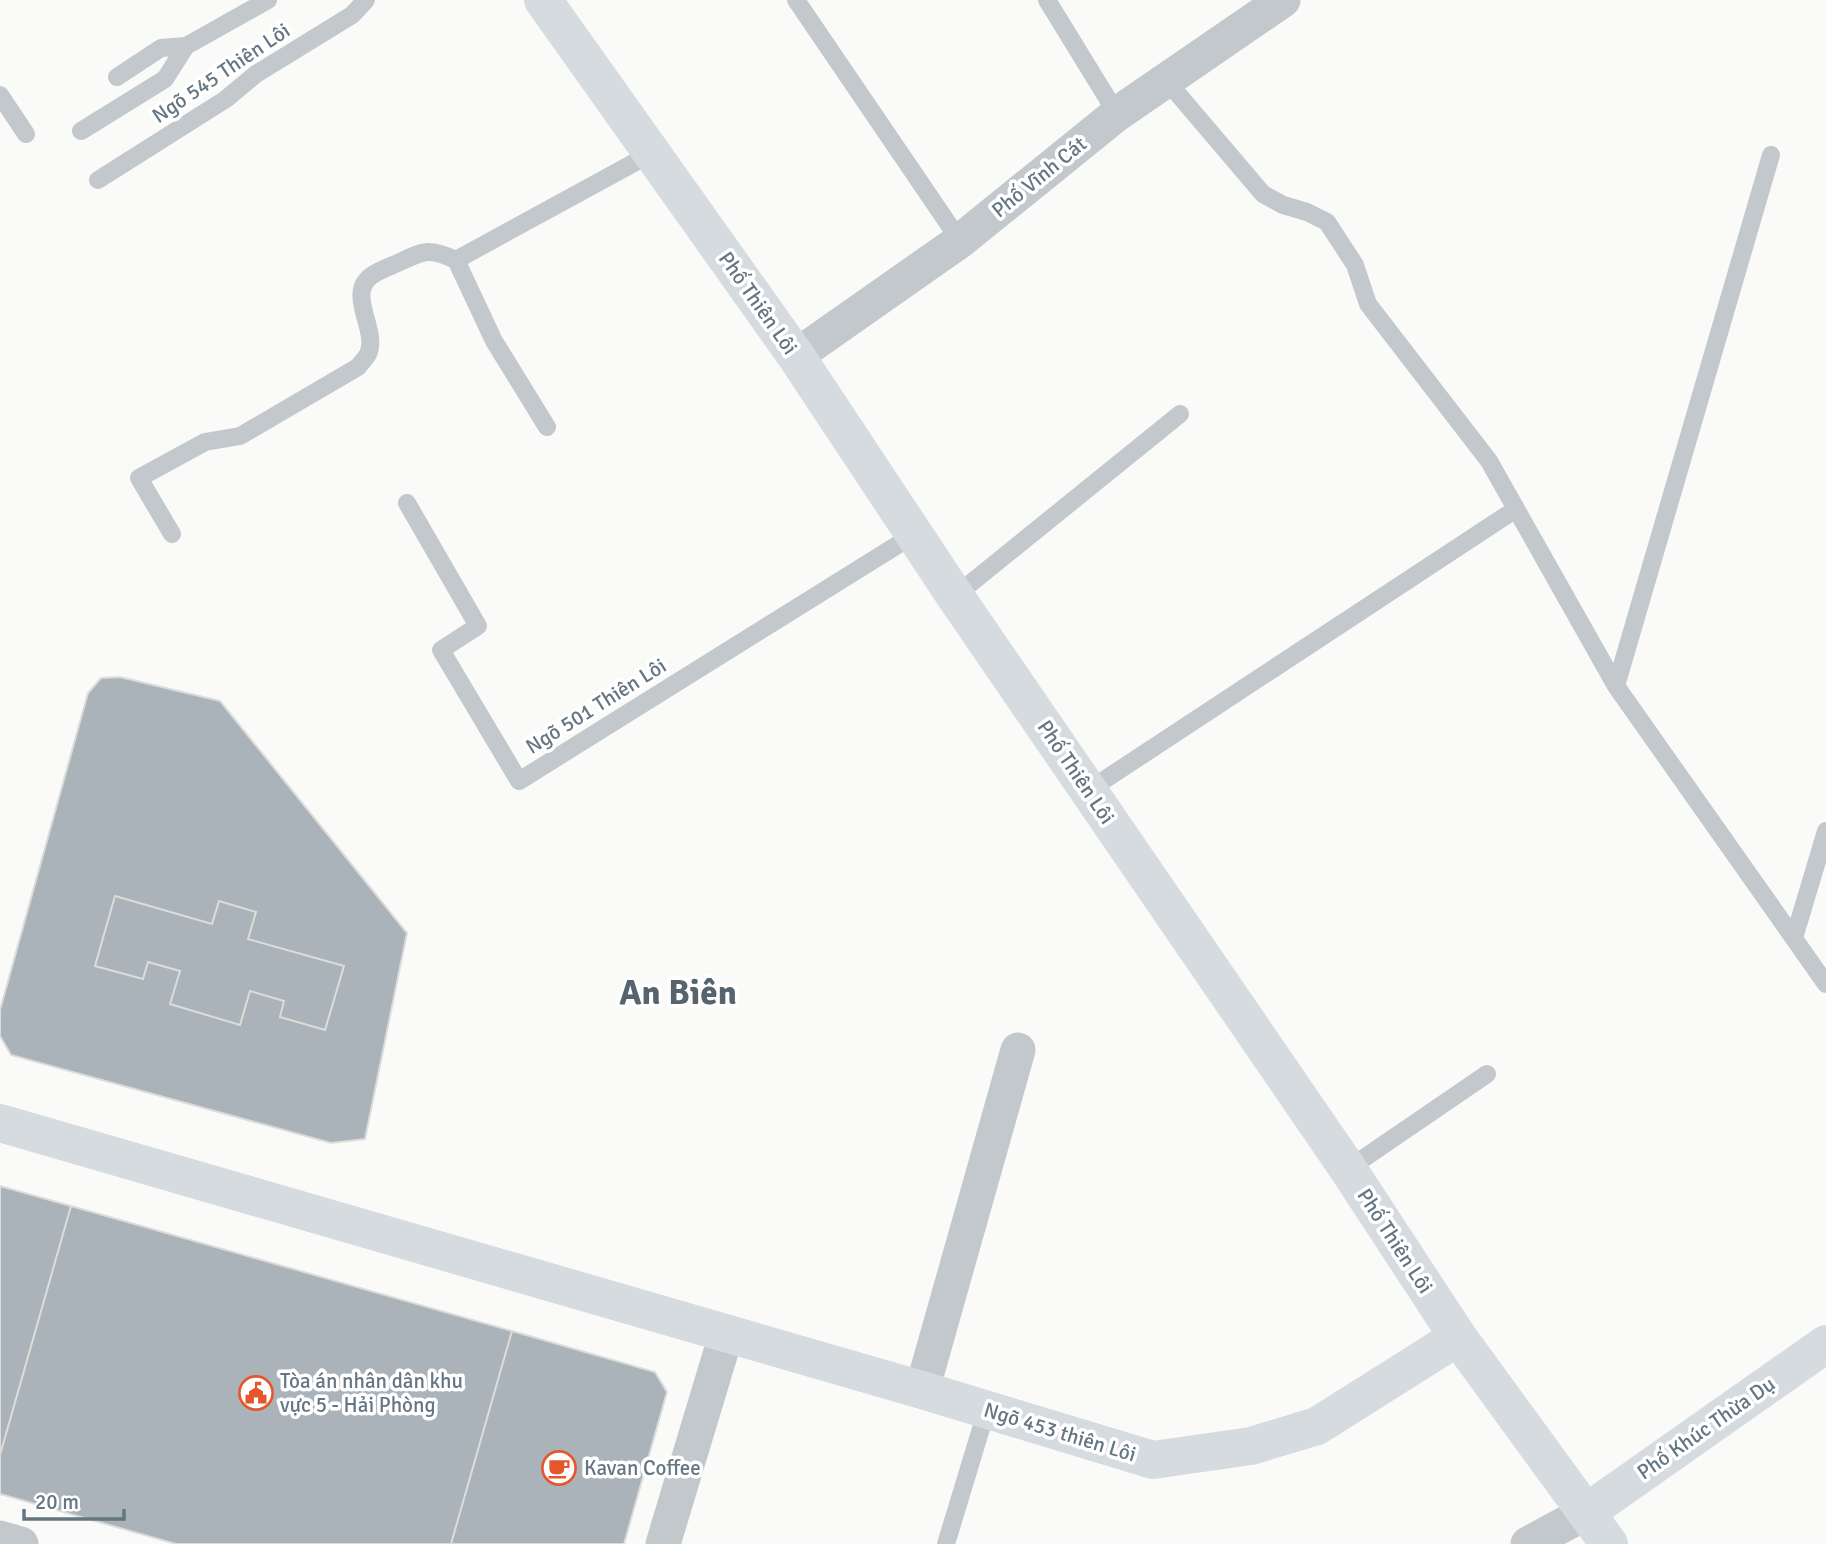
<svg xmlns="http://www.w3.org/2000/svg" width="1826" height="1544" font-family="Signika,sans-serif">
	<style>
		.building { fill: #aab3b9; stroke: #dcdcda; stroke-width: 2 }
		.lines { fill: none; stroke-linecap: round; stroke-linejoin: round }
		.lane { stroke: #c3c8cc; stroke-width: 18 }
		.street { stroke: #c3c8cc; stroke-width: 35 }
		.secondary { stroke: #d6dbdf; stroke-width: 38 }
		.labels { text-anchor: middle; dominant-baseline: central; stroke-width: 7; stroke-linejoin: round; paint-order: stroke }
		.street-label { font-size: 21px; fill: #657683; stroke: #fff }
		.poi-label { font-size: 21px; fill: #657683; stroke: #fff; text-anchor: start }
		.town-label { font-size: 35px; font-weight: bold; fill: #57646e; stroke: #fff }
	</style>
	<rect width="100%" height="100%" fill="#fafaf8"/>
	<!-- building -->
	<path class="building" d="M120,677l100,24 187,232 -42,206 -34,4 -320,-88 -11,-19v-26l88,-317 13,-15z
		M115,896l97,28 7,-23 37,11 -8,27 96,27 -19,64 -45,-13 4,-16 -34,-10 -10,34 -70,-21 10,-33 -32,-9 -5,17 -48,-13z
		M0,1186l71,20 -71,249z
		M71,1206l441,125 -61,213h-275l-176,-50v-39z
		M512,1331l143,41 12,20 -43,152h-173z"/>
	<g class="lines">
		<!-- lane -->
		<path class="lane" d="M796,0l164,241
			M1047,0l70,114
			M117,77l44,-29 25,-2
			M1166,80l97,114 20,11 24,7 20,10 28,43 13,39 121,157 127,225 210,298
			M0,95l26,39
			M81,131l84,-52 21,-33 82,-46
			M98,180l128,-81 30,-25 96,-59 14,-15
			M456,260l38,81 53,86
			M407,503l71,123 -37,24 78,131 396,-247
			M172,534l-33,-56 66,-36 35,-6 118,-69c3,-4 8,-9 10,-13 11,-24 -22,-59 3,-78 8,-6 20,-10 29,-14 25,-12 30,-14 56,-2l196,-107
			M955,596l225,-182
			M1616,686l155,-531
			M1089,790l427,-281
			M1794,938l32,-107
			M1348,1169l139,-95
			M946,1544l41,-135"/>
		<!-- street -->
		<path class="street" d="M796,356l164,-115 157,-127 166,-114
			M922,1390l96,-340
			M0,1538l21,6
			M663,1544l63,-209
			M1528,1544l59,-32"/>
		<!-- secondary -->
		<path class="secondary" d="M543,0l253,356 159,240 393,573 110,168 151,207
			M0,1123l922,267 231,70 98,-14 66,-20 141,-89
			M1587,1512l239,-168"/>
	</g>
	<!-- icons -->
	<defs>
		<g id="civic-ring" transform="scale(1.75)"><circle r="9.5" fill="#fff" stroke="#e4572e" stroke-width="1.5"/><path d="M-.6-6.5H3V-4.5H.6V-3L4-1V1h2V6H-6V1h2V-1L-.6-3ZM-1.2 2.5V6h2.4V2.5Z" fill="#e4572e"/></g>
		<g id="cafe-ring" transform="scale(1.75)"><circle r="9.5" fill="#fff" stroke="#e4572e" stroke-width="1.5"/><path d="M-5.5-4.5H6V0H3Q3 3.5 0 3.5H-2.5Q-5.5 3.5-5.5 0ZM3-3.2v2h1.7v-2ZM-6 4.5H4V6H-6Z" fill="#e4572e"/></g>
	</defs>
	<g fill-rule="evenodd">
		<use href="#civic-ring" x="256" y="1393"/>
		<use href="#cafe-ring" x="559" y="1468"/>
	</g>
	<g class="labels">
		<!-- street labels -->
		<g class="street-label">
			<text transform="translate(221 73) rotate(-34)">Ngõ 545 Thiên Lôi</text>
			<text transform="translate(1039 177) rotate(-39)">Phố Vĩnh Cát</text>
			<text transform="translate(758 303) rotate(55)">Phố Thiên Lôi</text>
			<text transform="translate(596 706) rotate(-32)">Ngõ 501 Thiên Lôi</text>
			<text transform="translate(1076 772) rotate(56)">Phố Thiên Lôi</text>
			<text transform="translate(1395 1241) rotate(57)">Phố Thiên Lôi</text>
			<text transform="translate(1706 1428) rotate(-35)">Phố Khúc Thừa Dụ</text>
			<text transform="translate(1060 1432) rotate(17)">Ngõ 453 thiên Lôi</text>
		</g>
		<!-- poi labels -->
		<g class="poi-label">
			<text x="280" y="1381">Tòa án nhân dân khu<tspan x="280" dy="24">vực 5 - Hải Phòng</tspan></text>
			<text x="584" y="1468">Kavan Coffee</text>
		</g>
		<!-- town labels -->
		<g class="town-label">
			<text x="678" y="992">An Biên</text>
		</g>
	</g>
	<!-- scale -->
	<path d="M24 1509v10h100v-10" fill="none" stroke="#657683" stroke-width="3.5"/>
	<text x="35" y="1509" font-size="21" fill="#657683" stroke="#ffffff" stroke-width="5" paint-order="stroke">20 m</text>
</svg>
